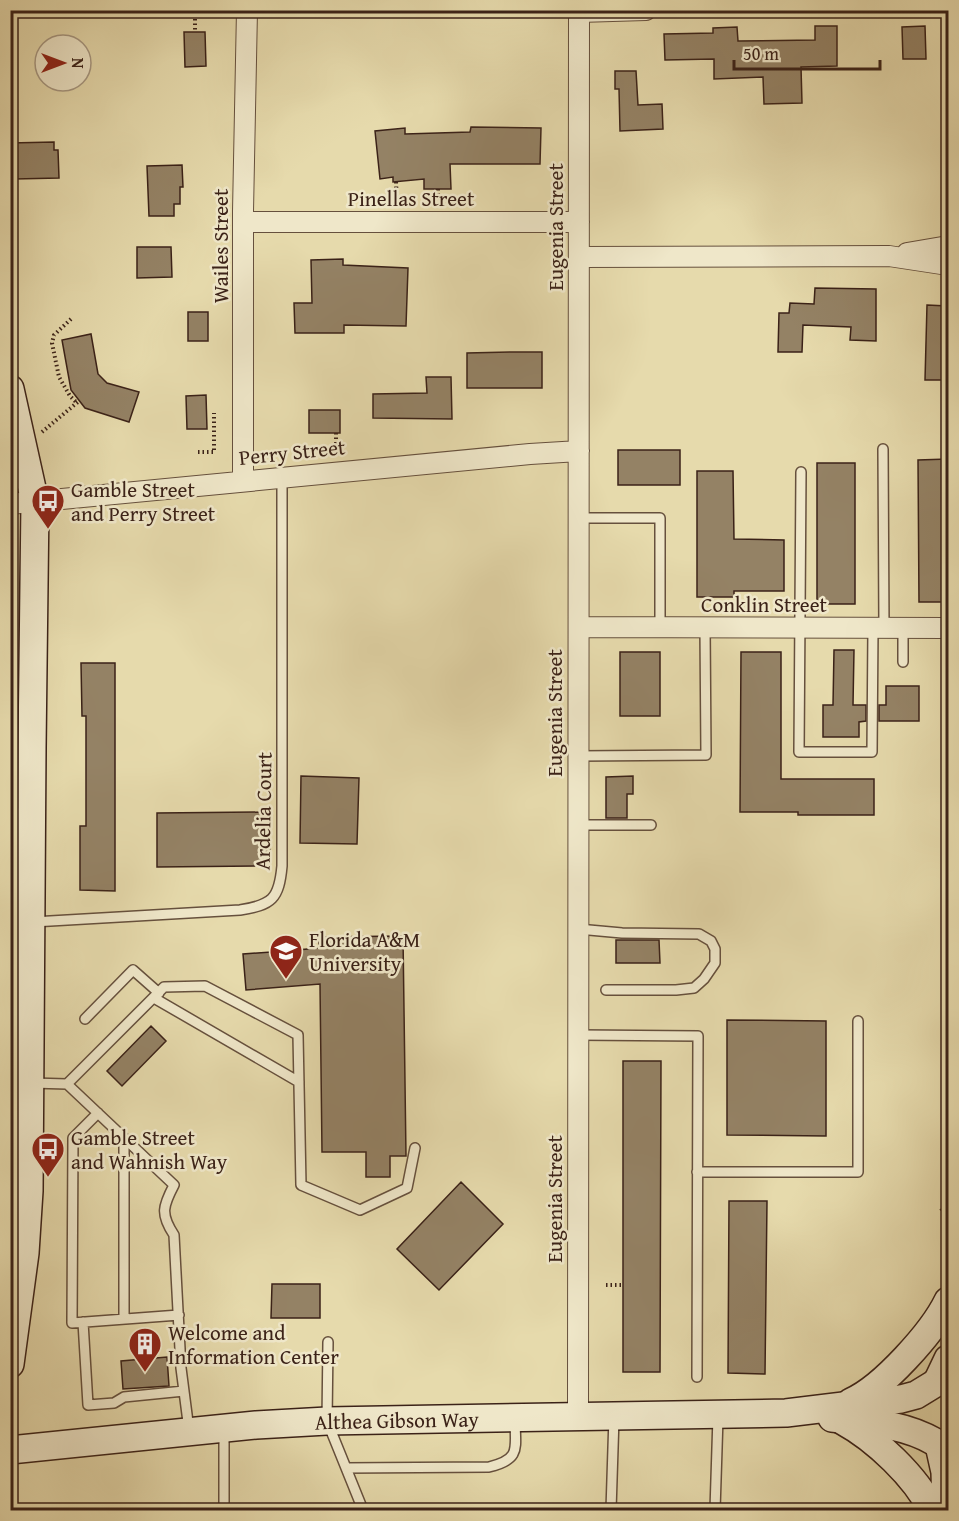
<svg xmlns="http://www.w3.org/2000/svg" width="959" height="1521" font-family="'Gentium Book Plus',serif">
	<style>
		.building { fill: #948265; stroke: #3b2218; stroke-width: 1.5 }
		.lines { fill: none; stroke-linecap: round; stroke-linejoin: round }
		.lane-casing { stroke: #66503d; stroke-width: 12 }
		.street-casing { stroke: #66503d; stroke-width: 22 }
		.secondary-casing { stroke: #3b2218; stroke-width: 30 }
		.path { stroke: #3b2218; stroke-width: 4; stroke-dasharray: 1.5 3; stroke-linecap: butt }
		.lane { stroke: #efe7c9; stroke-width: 9 }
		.street { stroke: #efe7c9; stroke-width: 20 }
		.secondary { stroke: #efe7c9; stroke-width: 27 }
		.labels { text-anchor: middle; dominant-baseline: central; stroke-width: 5; stroke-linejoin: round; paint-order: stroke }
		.street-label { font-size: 21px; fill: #3b2218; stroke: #efe7c9 }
		.poi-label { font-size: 21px; fill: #3b2218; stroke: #efe7c9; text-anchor: start }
	</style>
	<rect width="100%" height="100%" fill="#e6daac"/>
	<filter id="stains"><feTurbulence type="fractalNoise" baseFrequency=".00333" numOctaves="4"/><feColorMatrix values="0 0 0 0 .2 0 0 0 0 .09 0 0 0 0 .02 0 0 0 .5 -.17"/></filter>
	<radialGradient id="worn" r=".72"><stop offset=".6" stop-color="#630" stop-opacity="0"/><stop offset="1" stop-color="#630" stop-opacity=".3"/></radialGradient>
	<!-- building -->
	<path class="building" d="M815,26h22v40l-36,1 1,36 -38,1 -1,-27 -49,2v-20l-49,1 -1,-26 49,-1v-5l24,-1 1,14 77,-1z
		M925,26l1,33h-23l-1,-32z
		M184,32h21l1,34 -21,1z
		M615,71h21l2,34 24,-1 1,25 -43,2 -1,-42h-4z
		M471,127l70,1 -1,36h-90l1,25h-27v-10l-31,3v-5l-13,2 -5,-48 30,-3v6l65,-2z
		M54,142v8h4l1,28 -44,1v-19h-5v-17z
		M182,165l1,22h-3v17h-6v12h-25l-2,-50z
		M137,247h34l1,30 -35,1z
		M343,259v6l65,3 -2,58 -62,-1v8h-49l-1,-30h18l-1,-43z
		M815,288l61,1v52l-26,-1 1,-13 -48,-2 -1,27h-24l1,-39h10l1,-10 24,1z
		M927,305l20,1 -2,74h-20z
		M188,312h20v29h-20z
		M91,334l7,40 9,9 32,9 -10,30 -44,-14 -14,-18 -9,-50z
		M512,352h30v36h-75v-35z
		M426,377h25l1,42 -79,-1v-24l54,-1z
		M206,395l1,34h-20l-1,-33z
		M309,410h31v23h-31z
		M618,450h62v35h-62z
		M948,459v143h-29l-1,-142z
		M817,463h38v141h-38z
		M697,471h36l1,68 50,1v51h-50v6h-37z
		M834,650h20l-1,55h13v16l-7,1v15h-36v-32h10z
		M620,652h40v64h-40z
		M741,652h40v127h93v36h-76v-3h-58z
		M81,663h34v228l-35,-1v-64h6v-110h-4z
		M886,686h33v35h-40v-16h7z
		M301,776l58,2 -2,66 -57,-1z
		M633,776v18h-6v24h-21v-41z
		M270,812v54l-113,1v-54z
		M403,936l3,220h-16v21h-24v-25h-44l-2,-168 -74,6 -3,-36 28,-2v6h26v-8l22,-2v-11z
		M616,940h43l1,23h-44z
		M727,1020l99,1v115l-99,-1z
		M151,1026l15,15 -44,45 -15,-15z
		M623,1061h38l-1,311h-37z
		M461,1182l42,42 -64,66 -42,-41z
		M729,1201h38l-2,173 -37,-1z
		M272,1284h48v34h-49z
		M167,1357l2,29 -46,3 -2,-28z"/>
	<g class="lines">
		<!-- lane casing -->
		<g class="lane-casing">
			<path id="lane" d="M883,449l1,179
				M801,472l-2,280h73l1,-124
				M579,518h81v110
				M903,628v34
				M579,756l127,-1 -1,-127
				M10,815l19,-4
				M578,825h73
				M10,890l19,3
				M33,922l207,-12c32,-5 39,-11 42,-44v-389
				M578,929l44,4 77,1 12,7 4,8v14l-11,16 -10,9 -18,2h-70
				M154,998l145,84
				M85,1019l48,-49 26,23
				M578,1035l120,1 -1,341
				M32,1083l35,1 107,101c-11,21 -14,29 0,50l7,133 8,62
				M67,1084l97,-97 41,-1 93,49 3,150 59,25 47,-22 8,-40
				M98,1113l-25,25 -1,185 107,-8
				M697,1172h161v-151
				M124,1319v-181
				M83,1322l5,83 26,-2 10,-6 60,-6
				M328,1342l-1,79 36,89
				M224,1432v78
				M346,1468l143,-1c33,-8 26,-19 26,-48
				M611,1510l3,-93
				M715,1510l3,-93"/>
		</g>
		<!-- street casing -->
		<g class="street-casing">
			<path id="street" d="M579,12l67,-2
				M243,222h336
				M907,253l41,-7
				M579,257l310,-1 59,9
				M243,481v-270l4,-201
				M10,504l520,-50 49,-3
				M579,627l369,1
				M578,1416l1,-1406"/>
		</g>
		<!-- secondary casing -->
		<g class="secondary-casing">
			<g id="secondary">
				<path d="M10,389l25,113 -3,246 -3,443 -4,62 -15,111"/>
				<path d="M938,1380l10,-21"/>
				<path d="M851,1402c32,-14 82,-70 97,-101"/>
				<path d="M832,1418c36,4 72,6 103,24"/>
				<path d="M843,1421c33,18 73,56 89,89"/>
				<path d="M939,1445l6,27 1,38"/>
				<path id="s1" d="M10,1450l246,-25 71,-4 459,-8 115,-14 15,-4 18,-11"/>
			</g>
		</g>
		<!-- path -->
		<path class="path" d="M195,10v22
			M10,164h2l1,-4
			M396,182l1,21
			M438,189v14
			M71,319l-17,16 -2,8 7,34 11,19 7,7
			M42,432l37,-31
			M336,433v23
			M198,452h16v-39
			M941,1211l7,-9
			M606,1285h16"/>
		<!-- lane -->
		<use href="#lane" class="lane"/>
		<!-- street -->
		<use href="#street" class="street"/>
		<!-- secondary -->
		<use href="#secondary" class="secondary"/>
	</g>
	<!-- icons -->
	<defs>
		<g id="bus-pin" transform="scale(1.725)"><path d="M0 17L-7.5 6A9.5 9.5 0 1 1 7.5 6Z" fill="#8f2418" stroke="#efe7c9"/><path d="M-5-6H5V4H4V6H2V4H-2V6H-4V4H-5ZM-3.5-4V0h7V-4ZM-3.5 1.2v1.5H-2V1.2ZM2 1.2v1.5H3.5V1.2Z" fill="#fff"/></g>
		<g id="university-pin" transform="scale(1.725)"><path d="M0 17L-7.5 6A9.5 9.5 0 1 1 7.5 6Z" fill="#8f2418" stroke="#efe7c9"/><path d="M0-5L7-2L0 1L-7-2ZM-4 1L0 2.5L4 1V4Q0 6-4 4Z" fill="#fff"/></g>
		<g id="building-pin" transform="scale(1.725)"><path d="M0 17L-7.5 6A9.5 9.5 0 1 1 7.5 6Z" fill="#8f2418" stroke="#efe7c9"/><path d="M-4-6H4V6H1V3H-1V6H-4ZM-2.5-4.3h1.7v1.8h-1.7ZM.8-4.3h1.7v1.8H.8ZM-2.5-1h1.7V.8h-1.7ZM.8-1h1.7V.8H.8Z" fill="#fff"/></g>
	</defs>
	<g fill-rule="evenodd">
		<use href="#bus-pin" x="48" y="501"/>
		<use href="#university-pin" x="286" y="951"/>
		<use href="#bus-pin" x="48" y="1149"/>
		<use href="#building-pin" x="145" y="1344"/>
	</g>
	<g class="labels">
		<!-- street labels -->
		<g class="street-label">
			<text x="411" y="198">Pinellas Street</text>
			<text transform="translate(555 227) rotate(-90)">Eugenia Street</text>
			<text transform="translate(220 246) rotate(-90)">Wailes Street</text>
			<text transform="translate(292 452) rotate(-6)">Perry Street</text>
			<text x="764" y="604">Conklin Street</text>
			<text transform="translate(554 713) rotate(-90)">Eugenia Street</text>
			<text transform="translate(263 811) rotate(-89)">Ardelia Court</text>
			<text transform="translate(554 1199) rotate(-90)">Eugenia Street</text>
			<text stroke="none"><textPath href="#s1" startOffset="388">Althea Gibson Way</textPath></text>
		</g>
		<!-- poi labels -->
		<g class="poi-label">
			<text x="71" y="489">Gamble Street<tspan x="71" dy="24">and Perry Street</tspan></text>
			<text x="309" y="939">Florida A&amp;M<tspan x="309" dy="24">University</tspan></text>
			<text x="71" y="1137">Gamble Street<tspan x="71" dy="24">and Wahnish Way</tspan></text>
			<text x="168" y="1332">Welcome and<tspan x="168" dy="24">Information Center</tspan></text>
		</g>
	</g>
	<!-- margin -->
	<rect width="959" height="1521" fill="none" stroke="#e6daac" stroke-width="36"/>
	<rect x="12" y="12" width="935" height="1497" fill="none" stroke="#3b2218" stroke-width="3"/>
	<rect x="18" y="18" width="923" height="1485" fill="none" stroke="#3b2218" stroke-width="1.5"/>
	<!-- north arrow -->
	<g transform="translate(63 63) rotate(90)"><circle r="28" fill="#efe7c9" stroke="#a79882" stroke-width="1.5"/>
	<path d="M0-4.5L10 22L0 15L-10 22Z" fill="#8f2418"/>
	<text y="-9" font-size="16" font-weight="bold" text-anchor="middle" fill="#3b2218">N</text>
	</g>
	<!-- scale -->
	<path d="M734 60v9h146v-9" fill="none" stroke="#3b2218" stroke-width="3"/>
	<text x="743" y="60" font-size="18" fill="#3b2218" stroke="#efe7c9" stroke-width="4.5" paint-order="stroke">50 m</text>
	<rect width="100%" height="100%" filter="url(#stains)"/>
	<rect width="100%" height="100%" fill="url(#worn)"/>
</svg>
